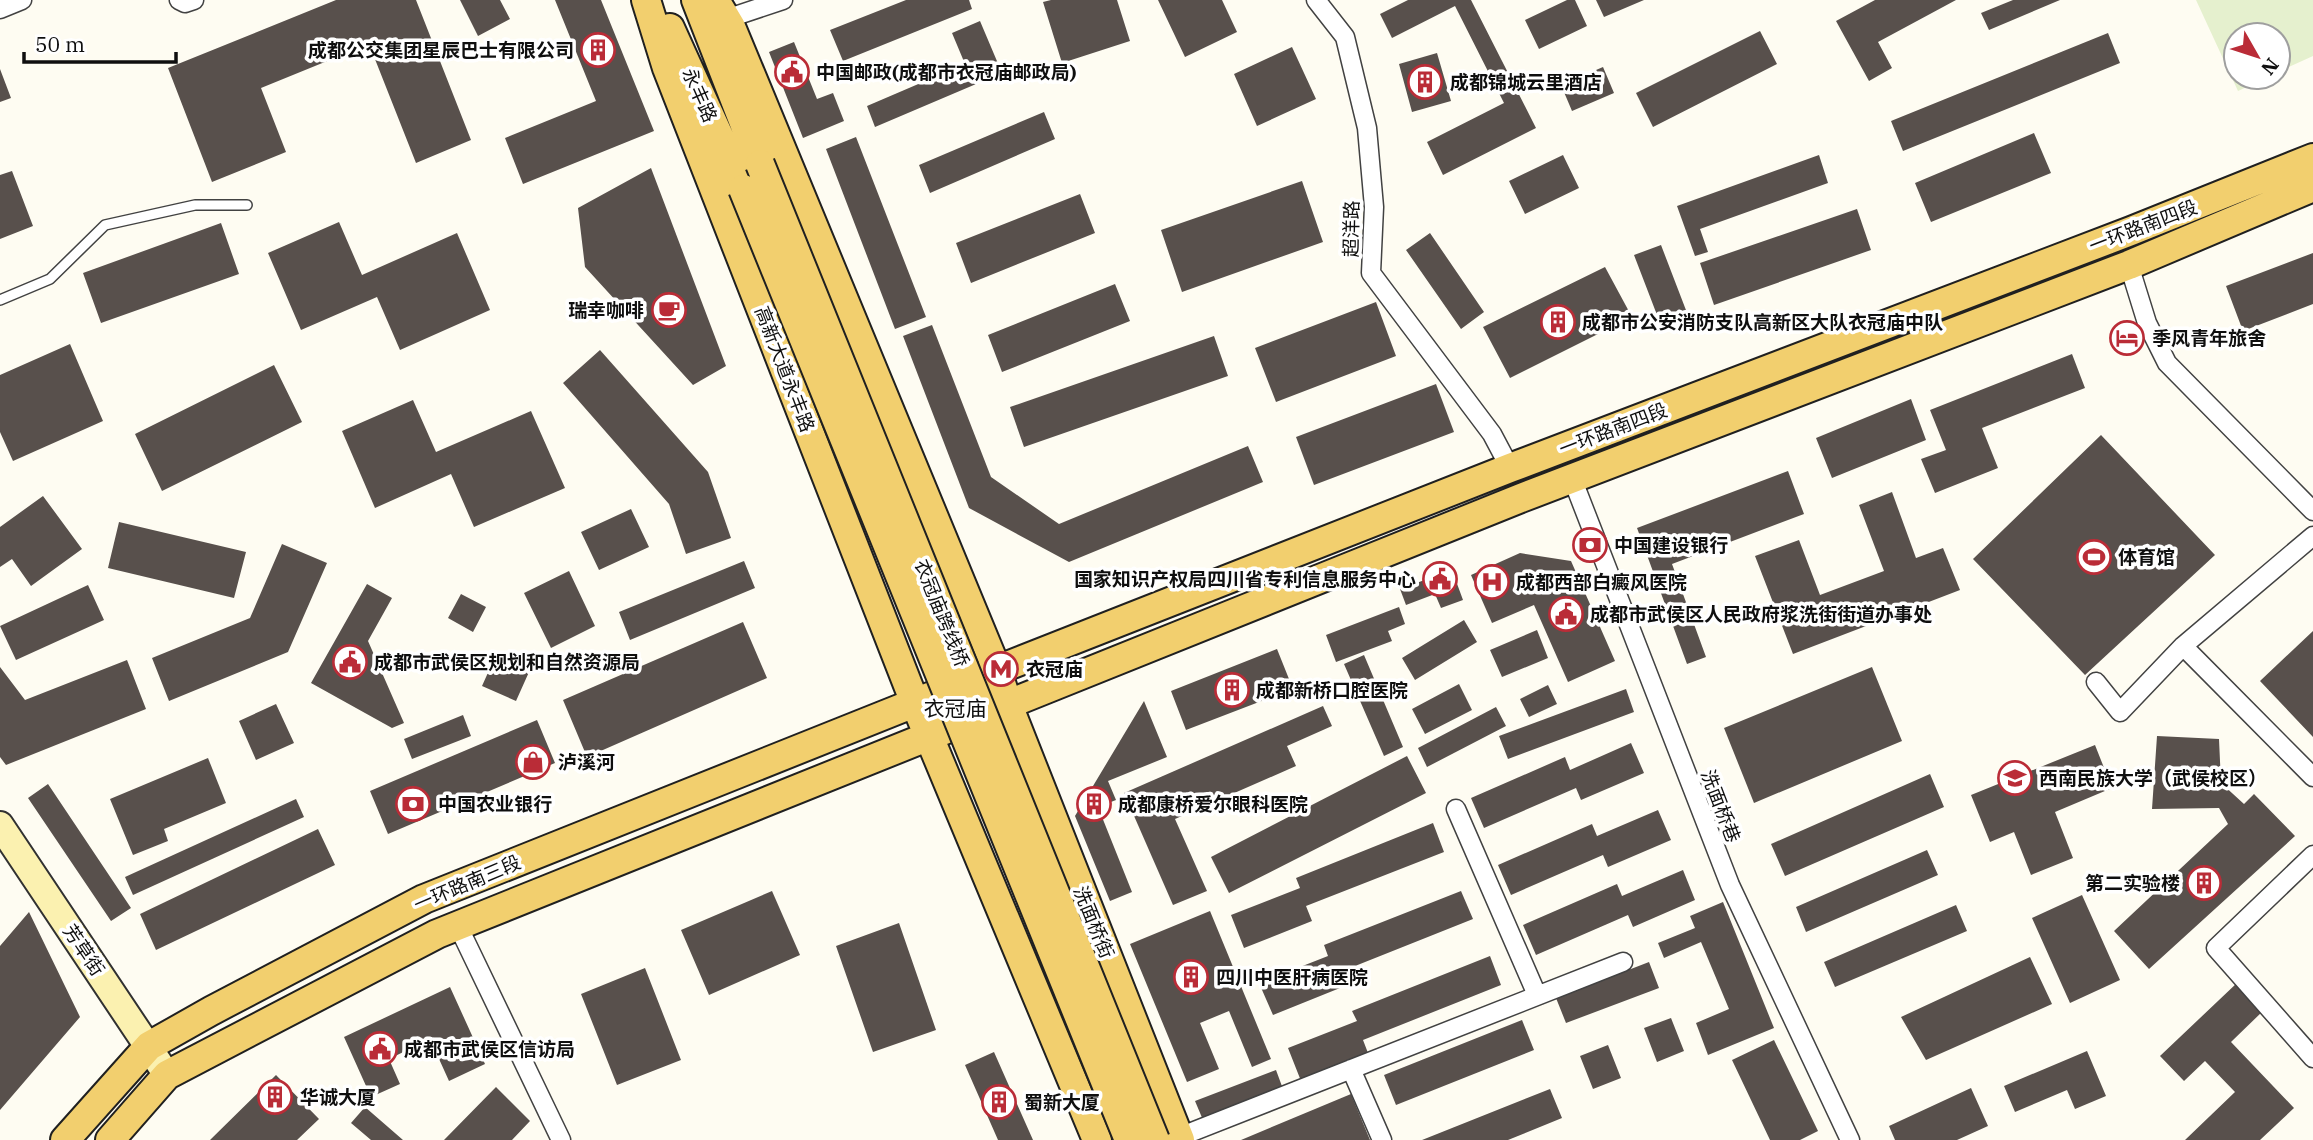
<svg xmlns="http://www.w3.org/2000/svg" width="2313" height="1140" font-family="'IBM Plex Serif','Noto Sans SC',serif">
	<style>
		.pitch { fill: #e5f0ce }
		.building { fill: #58504c }
		.lines { fill: none; stroke-linecap: round; stroke-linejoin: round }
		.lane-casing { stroke: #424242; stroke-width: 12 }
		.street-casing { stroke: #424242; stroke-width: 21 }
		.secondary-casing { stroke: #313131; stroke-width: 30 }
		.primary-casing { stroke: #202020; stroke-width: 32 }
		.lane { stroke: #fff; stroke-width: 9 }
		.street { stroke: #fff; stroke-width: 18 }
		.secondary { stroke: #fbf1b0; stroke-width: 26 }
		.primary { stroke: #f2cf6e; stroke-width: 28 }
		.primary-bridge-casing { stroke: #202020; stroke-width: 32; stroke-linecap: butt }
		.primary-bridge { stroke: #f2cf6e; stroke-width: 28 }
		.labels { text-anchor: middle; dominant-baseline: central; stroke-width: 7; stroke-linejoin: round; paint-order: stroke }
		.poi-label { font-size: 19px; font-weight: bold; fill: #0f0f0f; stroke: #fff; text-anchor: start }
		.street-label { font-size: 19px; fill: #0f0f0f; stroke: #fff }
		.neighbourhood-label { font-size: 21px; fill: #0f0f0f; stroke: #fff }
	</style>
	<rect width="100%" height="100%" fill="#fefcf2"/>
	<!-- pitch -->
	<path class="pitch" d="M2196,0h117v56l-35,16v-37h-42v42h32l-30,14z"/>
	<!-- building -->
	<path class="building" d="M336,0h80l55,140 -55,23 -47,-119 -108,44 25,64 -74,30 -44,-114z
		M460,0h40l10,19 -32,17z
		M555,0h46l53,131 -131,53 -18,-46 91,-37z
		M906,0h63l3,9 -129,52 -13,-31z
		M1051,0h66l13,41 -68,22 -19,-61z
		M1158,0h64l15,32 -52,25z
		M1408,0h63l65,128 -93,47 -16,-33 77,-39 -49,-97 -63,32 -12,-24z
		M1567,0h8l12,26 -48,23 -14,-29z
		M1596,0h48l-40,17z
		M1875,0h81l-78,42 14,26 -23,13 -33,-60z
		M2013,0h47l-71,30 -8,-17z
		M980,21l22,52 -127,54 -8,-21 98,-42 -13,-31z
		M1760,31l17,33 -124,63 -17,-34z
		M2108,33l12,30 -217,88 -12,-30z
		M794,42l23,57 16,-6 11,28 -41,17 -34,-86z
		M1292,47l24,52 -59,27 -23,-52z
		M1437,53l14,48 -39,11 -13,-48z
		M1603,67l11,26 -42,18 -11,-26z
		M0,69l11,29 -11,4z
		M1044,112l11,27 -125,54 -11,-28z
		M2034,133l17,40 -120,49 -16,-39z
		M856,137l70,180 -31,12 -69,-180z
		M1563,155l16,33 -54,26 -16,-33z
		M1819,155l9,28 -128,46 8,23 -13,4 -18,-50z
		M651,168l75,198 -33,19 -108,-118 -7,-59z
		M12,171l21,55 -33,13v-64z
		M1302,181l21,61 -141,50 -21,-62z
		M1080,194l15,39 -124,50 -15,-40z
		M1857,209l14,41 -157,55 -14,-42z
		M339,222l23,53 95,-42 33,77 -90,40 -23,-53 -76,33 -33,-77z
		M221,223l18,51 -138,49 -18,-50z
		M1430,233l54,79 -23,17 -55,-79z
		M1661,245l28,73 -27,10 -28,-73z
		M2313,253v51l-70,27 -17,-45z
		M1605,267l27,50 -122,61 -27,-51z
		M1115,284l15,37 -128,51 -14,-37z
		M1376,302l20,54 -120,46 -21,-54z
		M932,325l59,152 68,47 189,-78 15,36 -194,80 -100,-54 -66,-172z
		M1214,336l14,40 -204,71 -14,-40z
		M70,344l33,77 -90,40 -13,-29v-57z
		M600,350l108,122 23,66 -45,16 -17,-50 -106,-121z
		M2072,354l13,34 -103,40 16,40 -63,25 -14,-34 25,-9 -16,-40z
		M274,365l28,57 -140,69 -27,-57z
		M1436,384l18,48 -140,53 -18,-48z
		M1911,399l15,41 -94,38 -16,-40z
		M413,400l23,52 95,-41 34,77 -91,39 -23,-53 -76,34 -33,-77z
		M2101,435l114,120 -130,120 -112,-116z
		M1788,471l16,43 -132,50 34,93 -19,7 -50,-136z
		M1892,492l24,66 27,-10 17,42 -167,64 -38,-98 44,-16 21,55 64,-24 -25,-66z
		M43,496l39,53 -51,37 -19,-27 -12,8v-40z
		M631,509l18,38 -50,23 -18,-38z
		M119,522l127,30 -12,46 -126,-30z
		M282,544l45,19 -39,89 -119,49 -17,-43 98,-40z
		M1520,553l51,8 44,100 -47,21 -34,-77 -42,18 -21,-48z
		M744,561l11,27 -125,52 -11,-28z
		M1452,570l11,30 -22,8 -6,-14 -29,11 -6,-16z
		M569,571l26,55 -44,22 -27,-55z
		M367,584l25,14 -24,43 36,82 -12,5 -81,-45z
		M88,585l16,35 -88,40 -16,-34z
		M461,594l25,13 -13,25 -25,-14z
		M1399,607l6,17 -17,7 4,10 -56,21 -10,-27z
		M1464,620l13,22 -62,38 -13,-22z
		M743,622l24,56 -180,79 -24,-57z
		M1537,630l11,28 -46,19 -12,-27z
		M2313,631v106l-53,-56z
		M1277,649l16,40 -107,41 -15,-39z
		M1364,655l39,92 -19,9 -40,-92z
		M495,657l34,15 -13,29 -34,-15z
		M127,660l19,49 -140,56 -6,-8v-90l25,33z
		M1872,667l30,74 -148,62 -30,-75z
		M1459,684l13,26 -47,24 -13,-25z
		M1548,685l9,19 -28,13 -9,-18z
		M1626,689l8,23 -126,47 -9,-23z
		M1144,701l23,56 -59,24 8,19 -18,7 34,85 -22,9 -35,-85z
		M276,704l18,39 -38,17 -17,-39z
		M1323,706l9,20 -45,20 9,20 -121,53 32,72 -34,14 -49,-112z
		M1496,707l10,19 -79,41 -9,-19z
		M463,715l8,21 -59,23 -8,-20z
		M537,720l18,43 -167,71 -18,-43z
		M2157,736l62,3 2,44 23,21 10,-10 41,42 -146,133 -35,-38 114,-107 -9,-16 -67,1z
		M1631,743l13,30 -63,27 -5,-12 -92,40 -13,-30 94,-41 5,13z
		M2095,745l17,43 -57,24 18,46 -42,17 -17,-43 -24,10 -19,-47z
		M1407,756l19,37 -197,100 -18,-36z
		M208,758l18,45 -62,26 4,12 -35,14 -23,-56z
		M1930,774l14,33 -159,69 -14,-32z
		M48,784l83,124 -20,13 -83,-123z
		M296,799l8,18 -171,78 -8,-18z
		M1658,810l13,30 -63,27 -5,-12 -92,40 -13,-30 94,-41 5,12z
		M1433,823l11,29 -138,54 6,15 -68,27 -13,-33 69,-27 -4,-10z
		M318,829l17,36 -179,85 -16,-36z
		M1927,850l11,25 -132,57 -10,-25z
		M1683,870l12,30 -62,27 -5,-12 -92,40 -13,-30 94,-41 5,12z
		M772,891l28,64 -91,40 -28,-65z
		M1461,891l12,28 -138,55 5,14 -67,27 -14,-32 69,-27 -4,-11z
		M2082,895l38,85 -50,23 -38,-85z
		M1723,902l51,126 -66,27 -12,-32 33,-14 -28,-67 -37,16 -6,-15 37,-15 -5,-12z
		M1956,905l11,26 -132,56 -11,-25z
		M1210,911l61,148 -19,8 -23,-56 -29,12 19,46 -32,13 -57,-138z
		M29,912l51,105 -80,93v-164z
		M899,923l37,107 -63,22 -37,-106z
		M1490,956l11,29 -138,55 5,13 -67,28 -13,-33 69,-27 -5,-10z
		M2030,957l22,47 -126,56 -25,-43z
		M1649,962l10,26 -93,35 -10,-25z
		M645,968l36,92 -64,25 -36,-91z
		M2238,982l26,28 -33,32 63,66 -34,32h-75l50,-48 -30,-31 -21,20 -24,-25z
		M450,987l35,77 -36,17 -19,-42 -41,20 11,25 -29,13 -27,-60z
		M1671,1018l13,33 -27,11 -13,-34z
		M1522,1020l12,30 -138,55 -12,-30z
		M1774,1040l44,91 -18,9h-30l-38,-80z
		M1608,1045l13,33 -28,11 -13,-33z
		M2087,1051l19,45 -31,13 -8,-19 -52,22 -11,-26z
		M994,1052l39,88h-35l-33,-75z
		M1276,1070l7,19 -80,31 -8,-19z
		M276,1075l43,44 -22,21h-87z
		M496,1087l34,34 -18,19h-68z
		M1971,1088l17,38 -31,14h-62l-6,-14z
		M1550,1089l12,29 -54,22h-86z
		M1351,1094l19,46h-129z
		M365,1107l38,33h-32l-20,-17z"/>
	<g class="lines">
		<!-- lane casing -->
		<g class="lane-casing">
			<path id="lane" d="M0,300l50,-21 55,-54 90,-20h52"/>
		</g>
		<!-- street casing -->
		<g class="street-casing">
			<path id="street" d="M179,0l6,3 9,-3
				M1316,0l29,37 22,91 7,79 -3,66 121,161 18,34
				M0,9l22,-9
				M726,19l57,-19
				M2129,265l18,58 20,40 146,148
				M1572,478l158,407 120,255
				M2183,646l130,131
				M2096,682l24,30 63,-66 130,-110
				M1456,809l81,186
				M2313,855l-97,93 97,110
				M460,930l101,210
				M1351,1069l31,71
				M1179,1137l444,-175"/>
		</g>
		<!-- secondary casing -->
		<g class="secondary-casing">
			<path id="secondary" d="M0,825l167,250"/>
		</g>
		<!-- primary casing -->
		<g class="primary-casing">
			<path id="primary" d="M646,0l21,68 248,635 182,437
				M696,0l64,164
				M715,0l16,27 266,643 11,35 172,435
				M670,28l73,161
				M65,1140l84,-94 62,-35 213,-112 573,-229 513,-202 621,-237 182,-73
				M110,1140l57,-65 270,-141 1084,-436 608,-233 184,-78"/>
		</g>
		<!-- lane -->
		<use href="#lane" class="lane"/>
		<!-- street -->
		<use href="#street" class="street"/>
		<!-- secondary -->
		<use href="#secondary" class="secondary"/>
		<!-- primary -->
		<use href="#primary" class="primary"/>
		<!-- primary-bridge casing -->
		<g class="primary-bridge-casing">
			<path id="primary-bridge" d="M760,164l395,976
				M743,189l386,951"/>
		</g>
		<!-- primary-bridge -->
		<use href="#primary-bridge" class="primary-bridge"/>
	</g>
	<!-- icons -->
	<defs>
		<g id="building-ring" transform="scale(1.75)"><circle r="9.5" fill="#fff" stroke="#ba2c37" stroke-width="1.5"/><path d="M-4-6H4V6H1V3H-1V6H-4ZM-2.5-4.3h1.7v1.8h-1.7ZM.8-4.3h1.7v1.8H.8ZM-2.5-1h1.7V.8h-1.7ZM.8-1h1.7V.8H.8Z" fill="#ba2c37"/></g>
		<g id="civic-ring" transform="scale(1.75)"><circle r="9.5" fill="#fff" stroke="#ba2c37" stroke-width="1.5"/><path d="M-.6-6.5H3V-4.5H.6V-3L4-1V1h2V6H-6V1h2V-1L-.6-3ZM-1.2 2.5V6h2.4V2.5Z" fill="#ba2c37"/></g>
		<g id="cafe-ring" transform="scale(1.75)"><circle r="9.5" fill="#fff" stroke="#ba2c37" stroke-width="1.5"/><path d="M-5.5-4.5H6V0H3Q3 3.5 0 3.5H-2.5Q-5.5 3.5-5.5 0ZM3-3.2v2h1.7v-2ZM-6 4.5H4V6H-6Z" fill="#ba2c37"/></g>
		<g id="hotel-ring" transform="scale(1.75)"><circle r="9.5" fill="#fff" stroke="#ba2c37" stroke-width="1.5"/><path d="M-6-4.5h1.5V1H6V5H4.5V3h-9V5H-6ZM-4 0a1.8 1.8 0 1 1 3.6 0ZM.5 0V-2.5h3Q6-2.5 6 0Z" fill="#ba2c37"/></g>
		<g id="bank-ring" transform="scale(1.75)"><circle r="9.5" fill="#fff" stroke="#ba2c37" stroke-width="1.5"/><path d="M-6-4H6V4H-6ZM0-2.3a2.3 2.3 0 1 0 0 4.6a2.3 2.3 0 1 0 0-4.6Z" fill="#ba2c37"/></g>
		<g id="stadium-ring" transform="scale(1.75)"><circle r="9.5" fill="#fff" stroke="#ba2c37" stroke-width="1.5"/><path d="M0-5a6.5 5 0 1 0 0 10a6.5 5 0 1 0 0-10ZM-3.5-1.8h7v3.6h-7Z" fill="#ba2c37"/></g>
		<g id="hospital-ring" transform="scale(1.75)"><circle r="9.5" fill="#fff" stroke="#ba2c37" stroke-width="1.5"/><path d="M-5-5h3v3.5h4V-5h3V5h-3V1.5h-4V5h-3Z" fill="#ba2c37"/></g>
		<g id="metro-ring" transform="scale(1.75)"><circle r="9.5" fill="#fff" stroke="#ba2c37" stroke-width="1.5"/><path d="M-5.5 5V-5H-3L0 0L3-5H5.5V5H3V-.5L0 4L-3-.5V5Z" fill="#ba2c37"/></g>
		<g id="shop-ring" transform="scale(1.75)"><circle r="9.5" fill="#fff" stroke="#ba2c37" stroke-width="1.5"/><path d="M-5-2.5h2.3a2.7 3.5 0 0 1 5.4 0H5L5.5 6h-11ZM-1.5-2.5h3a1.5 2.3 0 0 0-3 0Z" fill="#ba2c37"/></g>
		<g id="university-ring" transform="scale(1.75)"><circle r="9.5" fill="#fff" stroke="#ba2c37" stroke-width="1.5"/><path d="M0-5L7-2L0 1L-7-2ZM-4 1L0 2.5L4 1V4Q0 6-4 4Z" fill="#ba2c37"/></g>
	</defs>
	<g fill-rule="evenodd">
		<use href="#building-ring" x="598" y="50"/>
		<use href="#civic-ring" x="792" y="72"/>
		<use href="#building-ring" x="1425" y="82"/>
		<use href="#cafe-ring" x="669" y="310"/>
		<use href="#building-ring" x="1558" y="322"/>
		<use href="#hotel-ring" x="2127" y="338"/>
		<use href="#bank-ring" x="1590" y="545"/>
		<use href="#stadium-ring" x="2094" y="557"/>
		<use href="#civic-ring" x="1440" y="579"/>
		<use href="#hospital-ring" x="1492" y="582"/>
		<use href="#civic-ring" x="1566" y="614"/>
		<use href="#civic-ring" x="350" y="662"/>
		<use href="#metro-ring" x="1001" y="669"/>
		<use href="#building-ring" x="1232" y="690"/>
		<use href="#shop-ring" x="533" y="762"/>
		<use href="#university-ring" x="2015" y="778"/>
		<use href="#bank-ring" x="413" y="804"/>
		<use href="#building-ring" x="1094" y="804"/>
		<use href="#building-ring" x="2204" y="883"/>
		<use href="#building-ring" x="1191" y="977"/>
		<use href="#civic-ring" x="380" y="1049"/>
		<use href="#building-ring" x="275" y="1097"/>
		<use href="#building-ring" x="999" y="1102"/>
	</g>
	<g class="labels">
		<!-- poi labels -->
		<g class="poi-label">
			<text x="574" y="50" text-anchor="end">成都公交集团星辰巴士有限公司</text>
			<text x="816" y="72">中国邮政(成都市衣冠庙邮政局)</text>
			<text x="1450" y="82">成都锦城云里酒店</text>
			<text x="644" y="310" text-anchor="end">瑞幸咖啡</text>
			<text x="1582" y="322">成都市公安消防支队高新区大队衣冠庙中队</text>
			<text x="2152" y="338">季风青年旅舍</text>
			<text x="1614" y="545">中国建设银行</text>
			<text x="2118" y="557">体育馆</text>
			<text x="1416" y="579" text-anchor="end">国家知识产权局四川省专利信息服务中心</text>
			<text x="1516" y="582">成都西部白癜风医院</text>
			<text x="1590" y="614">成都市武侯区人民政府浆洗街街道办事处</text>
			<text x="374" y="662">成都市武侯区规划和自然资源局</text>
			<text x="1026" y="669">衣冠庙</text>
			<text x="1256" y="690">成都新桥口腔医院</text>
			<text x="558" y="762">泸溪河</text>
			<text x="2039" y="778">西南民族大学（武侯校区）</text>
			<text x="438" y="804">中国农业银行</text>
			<text x="1118" y="804">成都康桥爱尔眼科医院</text>
			<text x="2180" y="883" text-anchor="end">第二实验楼</text>
			<text x="1216" y="977">四川中医肝病医院</text>
			<text x="404" y="1049">成都市武侯区信访局</text>
			<text x="300" y="1097">华诚大厦</text>
			<text x="1024" y="1102">蜀新大厦</text>
		</g>
		<!-- street labels -->
		<g class="street-label">
			<text transform="translate(700 95) rotate(66)">永丰路</text>
			<text transform="translate(2143 226) rotate(-21)">一环路南四段</text>
			<text transform="translate(1351 229) rotate(-89)">超洋路</text>
			<text transform="translate(785 369) rotate(69)">高新大道永丰路</text>
			<text transform="translate(1613 429) rotate(-21)">一环路南四段</text>
			<text transform="translate(942 613) rotate(68)">衣冠庙跨线桥</text>
			<text transform="translate(1721 806) rotate(69)">洗面桥巷</text>
			<text transform="translate(467 883) rotate(-23)">一环路南三段</text>
			<text transform="translate(1094 922) rotate(68)">洗面桥街</text>
			<text transform="translate(84 950) rotate(56)">芳草街</text>
		</g>
		<!-- neighbourhood labels -->
		<g class="neighbourhood-label">
			<text x="955" y="708">衣冠庙</text>
		</g>
	</g>
	<!-- north arrow -->
	<g transform="translate(2257 56) rotate(129)"><circle r="33" fill="#ffffff" stroke="#9f9f9f" stroke-width="2"/>
	<path d="M0-5L12 26L0 18L-12 26Z" fill="#ba2c37"/>
	<text y="-10" font-size="19" font-weight="bold" text-anchor="middle" fill="#0f0f0f">N</text>
	</g>
	<!-- scale -->
	<path d="M24 52v10h152v-10" fill="none" stroke="#0f0f0f" stroke-width="3.5"/>
	<text x="35" y="52" font-size="21" fill="#0f0f0f" stroke="#ffffff" stroke-width="5" paint-order="stroke">50 m</text>
</svg>
